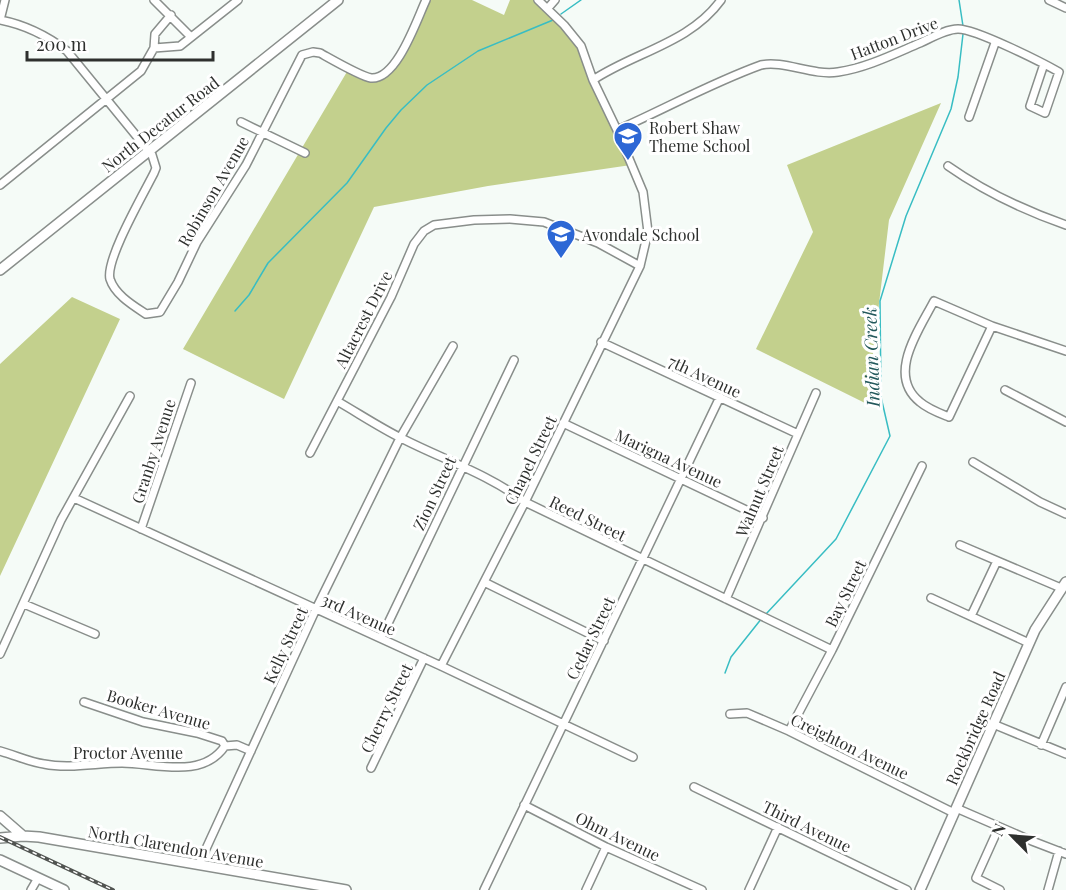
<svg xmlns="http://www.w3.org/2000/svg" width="1066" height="890" font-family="'Playfair Display',serif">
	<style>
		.green { fill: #c3d08d }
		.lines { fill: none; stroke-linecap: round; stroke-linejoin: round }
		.stream { stroke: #38bdc3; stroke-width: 1.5 }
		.street-casing { stroke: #898e8b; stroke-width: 10 }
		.secondary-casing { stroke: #898e8b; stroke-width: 12 }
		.street { stroke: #fff; stroke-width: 7 }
		.secondary { stroke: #fff; stroke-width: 9 }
		.rail-casing { stroke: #515451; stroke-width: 4 }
		.rail { stroke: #fff; stroke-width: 1.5; stroke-dasharray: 4.5; stroke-linecap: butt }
		.labels { text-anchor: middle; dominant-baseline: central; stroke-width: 6; stroke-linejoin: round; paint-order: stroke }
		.street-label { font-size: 16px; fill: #2e302e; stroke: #fff }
		.poi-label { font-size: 16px; fill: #2e302e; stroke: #fff; text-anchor: start }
		.water-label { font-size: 18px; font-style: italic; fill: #22585b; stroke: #fff }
	</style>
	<rect width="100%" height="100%" fill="#f5fbf7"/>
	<!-- green -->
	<path class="green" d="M428,0h44l32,15 6,-15h29l44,52 48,113 -143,21 -114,21 -90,192 -101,-50 165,-279 28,7 19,-14z
		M941,103l-52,117 -22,184 -111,-55 57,-117 -26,-67z
		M72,297l48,22 -120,257v-212z"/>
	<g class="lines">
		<!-- stream -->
		<path class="stream" d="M959,0l4,26
			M561,14l20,-14
			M235,311l14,-16 19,-32 79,-80 39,-55 15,-18 26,-25 51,-34 75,-31
			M766,614l70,-75 54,-103 -9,-39 -1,-96 26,-85 45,-107 7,-32 5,-43
			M725,673l6,-16 31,-39"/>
		<!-- street casing -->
		<g class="street-casing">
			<path id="street" d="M5,0l-5,20c26,5 46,15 67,31l85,104 4,13 -2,5c-10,20 -49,87 -44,106 5,16 24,27 36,35l14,-2 18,-30 19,-40 49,-77 56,-110 11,-3 7,1c11,6 40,23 51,25 26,2 46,-59 55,-78
				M154,0l37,37
				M1049,0l17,8
				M548,8l7,-8
				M154,48l1,-14 16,-19
				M593,80c42,-28 97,-37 128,-80
				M969,117l26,-74
				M241,122l64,31
				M617,130c48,-21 94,-47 144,-65 23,-5 51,11 77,7 28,-4 56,-18 82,-29 11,-5 26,-14 38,-14 18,0 83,33 101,43l-14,41 -15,-7 14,-42
				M948,166c37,26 75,44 118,59
				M0,185l141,-114 13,-23 26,-2 58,-46
				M934,301l58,25 -43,91c-10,-4 -21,-8 -29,-15 -34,-27 -1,-72 14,-101z
				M992,326l74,25
				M601,342l197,92
				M1005,390l61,32
				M337,401c21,12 42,26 64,37 41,21 87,36 124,64l307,148
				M563,423l200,95
				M310,453l81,-156 23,-53 10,-13 10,-6 40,-5 36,-1 34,3 54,21 42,23
				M973,462l67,40 26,12
				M74,498l367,168 192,91
				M141,529l50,-146
				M960,545l101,43
				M484,582l120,59
				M931,598l98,45
				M726,599l90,-206
				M24,604l71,30
				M971,616l26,-55
				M381,638l133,-278
				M0,654l61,-134 69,-124
				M441,666l84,-164 115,-236 8,-34 -5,-40 -26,-62 -24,-50 -12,-34 -17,-21 -26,-25
				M84,702l59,20 54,11 25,8 3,5
				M730,714l17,-1 42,18 165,82
				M993,724l73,30
				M789,731l43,-81 90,-184
				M1041,745l25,-58
				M0,751c15,4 29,11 44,13 25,5 53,-1 78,-1 33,0 80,17 103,-17l12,-1 14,6
				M371,768l53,-110
				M694,787l213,103
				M524,805l82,42 96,43
				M956,808l76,33 34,13
				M999,827l-23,51 24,12
				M199,864l117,-255 84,-171 53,-92
				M31,890l7,-12
				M484,890l236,-493
				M586,890l20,-43
				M749,890l29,-63
				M1048,890l11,-39"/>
		</g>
		<!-- secondary casing -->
		<g class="secondary-casing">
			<path id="secondary" d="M0,270l338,-270
				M0,816l23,20
				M0,838l23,-2 16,1 307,53
				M0,860l64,30
				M920,890l115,-260 31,-48"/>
		</g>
		<!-- street -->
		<use href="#street" class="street"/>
		<!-- secondary -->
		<use href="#secondary" class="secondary"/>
		<!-- rail casing -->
		<g class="rail-casing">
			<path id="rail" d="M0,837l113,53"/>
		</g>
		<!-- rail -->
		<use href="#rail" class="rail"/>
	</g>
	<!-- icons -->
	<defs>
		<g id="school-pin" transform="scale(1.5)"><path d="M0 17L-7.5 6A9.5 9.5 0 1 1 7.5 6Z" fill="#2d67d5" stroke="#fff"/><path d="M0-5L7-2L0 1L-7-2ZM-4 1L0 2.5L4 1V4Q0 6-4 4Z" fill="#fff"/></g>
	</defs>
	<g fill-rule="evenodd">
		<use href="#school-pin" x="628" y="136"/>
		<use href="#school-pin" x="561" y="234"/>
	</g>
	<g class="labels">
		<!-- street labels -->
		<g class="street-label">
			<text transform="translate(894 38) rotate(-21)">Hatton Drive</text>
			<text transform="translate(160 124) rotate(-38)">North Decatur Road</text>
			<text transform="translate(213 191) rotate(-60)">Robinson Avenue</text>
			<text transform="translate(363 319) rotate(-63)">Altacrest Drive</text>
			<text transform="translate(705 376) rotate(25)">7th Avenue</text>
			<text transform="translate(153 451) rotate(-72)">Granby Avenue</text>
			<text transform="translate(669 458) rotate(25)">Marigna Avenue</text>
			<text transform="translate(530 460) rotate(-64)">Chapel Street</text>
			<text transform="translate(759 491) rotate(-67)">Walnut Street</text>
			<text transform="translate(434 493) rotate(-65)">Zion Street</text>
			<text transform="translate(588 518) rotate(26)">Reed Street</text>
			<text transform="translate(845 593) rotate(-64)">Bay Street</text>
			<text transform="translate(359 614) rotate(24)">3rd Avenue</text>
			<text transform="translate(590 638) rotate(-64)">Cedar Street</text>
			<text transform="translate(285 645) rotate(-65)">Kelly Street</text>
			<text transform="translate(386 708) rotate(-64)">Cherry Street</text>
			<text transform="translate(159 709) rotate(16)">Booker Avenue</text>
			<text transform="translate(975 728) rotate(-66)">Rockbridge Road</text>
			<text transform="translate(850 746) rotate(26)">Creighton Avenue</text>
			<text x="128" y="752">Proctor Avenue</text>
			<text transform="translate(807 826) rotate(26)">Third Avenue</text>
			<text transform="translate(618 836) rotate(26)">Ohm Avenue</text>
			<text transform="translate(176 846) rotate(10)">North Clarendon Avenue</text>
		</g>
		<!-- poi labels -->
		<g class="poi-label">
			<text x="649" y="127">Robert Shaw<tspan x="649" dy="18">Theme School</tspan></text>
			<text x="582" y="234">Avondale School</text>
		</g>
		<!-- water labels -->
		<g class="water-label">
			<text transform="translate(871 357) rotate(-92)">Indian Creek</text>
		</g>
	</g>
	<!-- north arrow -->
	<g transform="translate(1012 836) rotate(295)" stroke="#ffffff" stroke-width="4.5" paint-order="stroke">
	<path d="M0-4.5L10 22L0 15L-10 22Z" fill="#2e302e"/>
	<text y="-9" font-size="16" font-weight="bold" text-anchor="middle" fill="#2e302e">N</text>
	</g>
	<!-- scale -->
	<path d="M27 51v9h186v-9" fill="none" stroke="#2e302e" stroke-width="3"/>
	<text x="36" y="51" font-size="18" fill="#2e302e" stroke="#ffffff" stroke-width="4.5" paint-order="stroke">200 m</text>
</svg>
